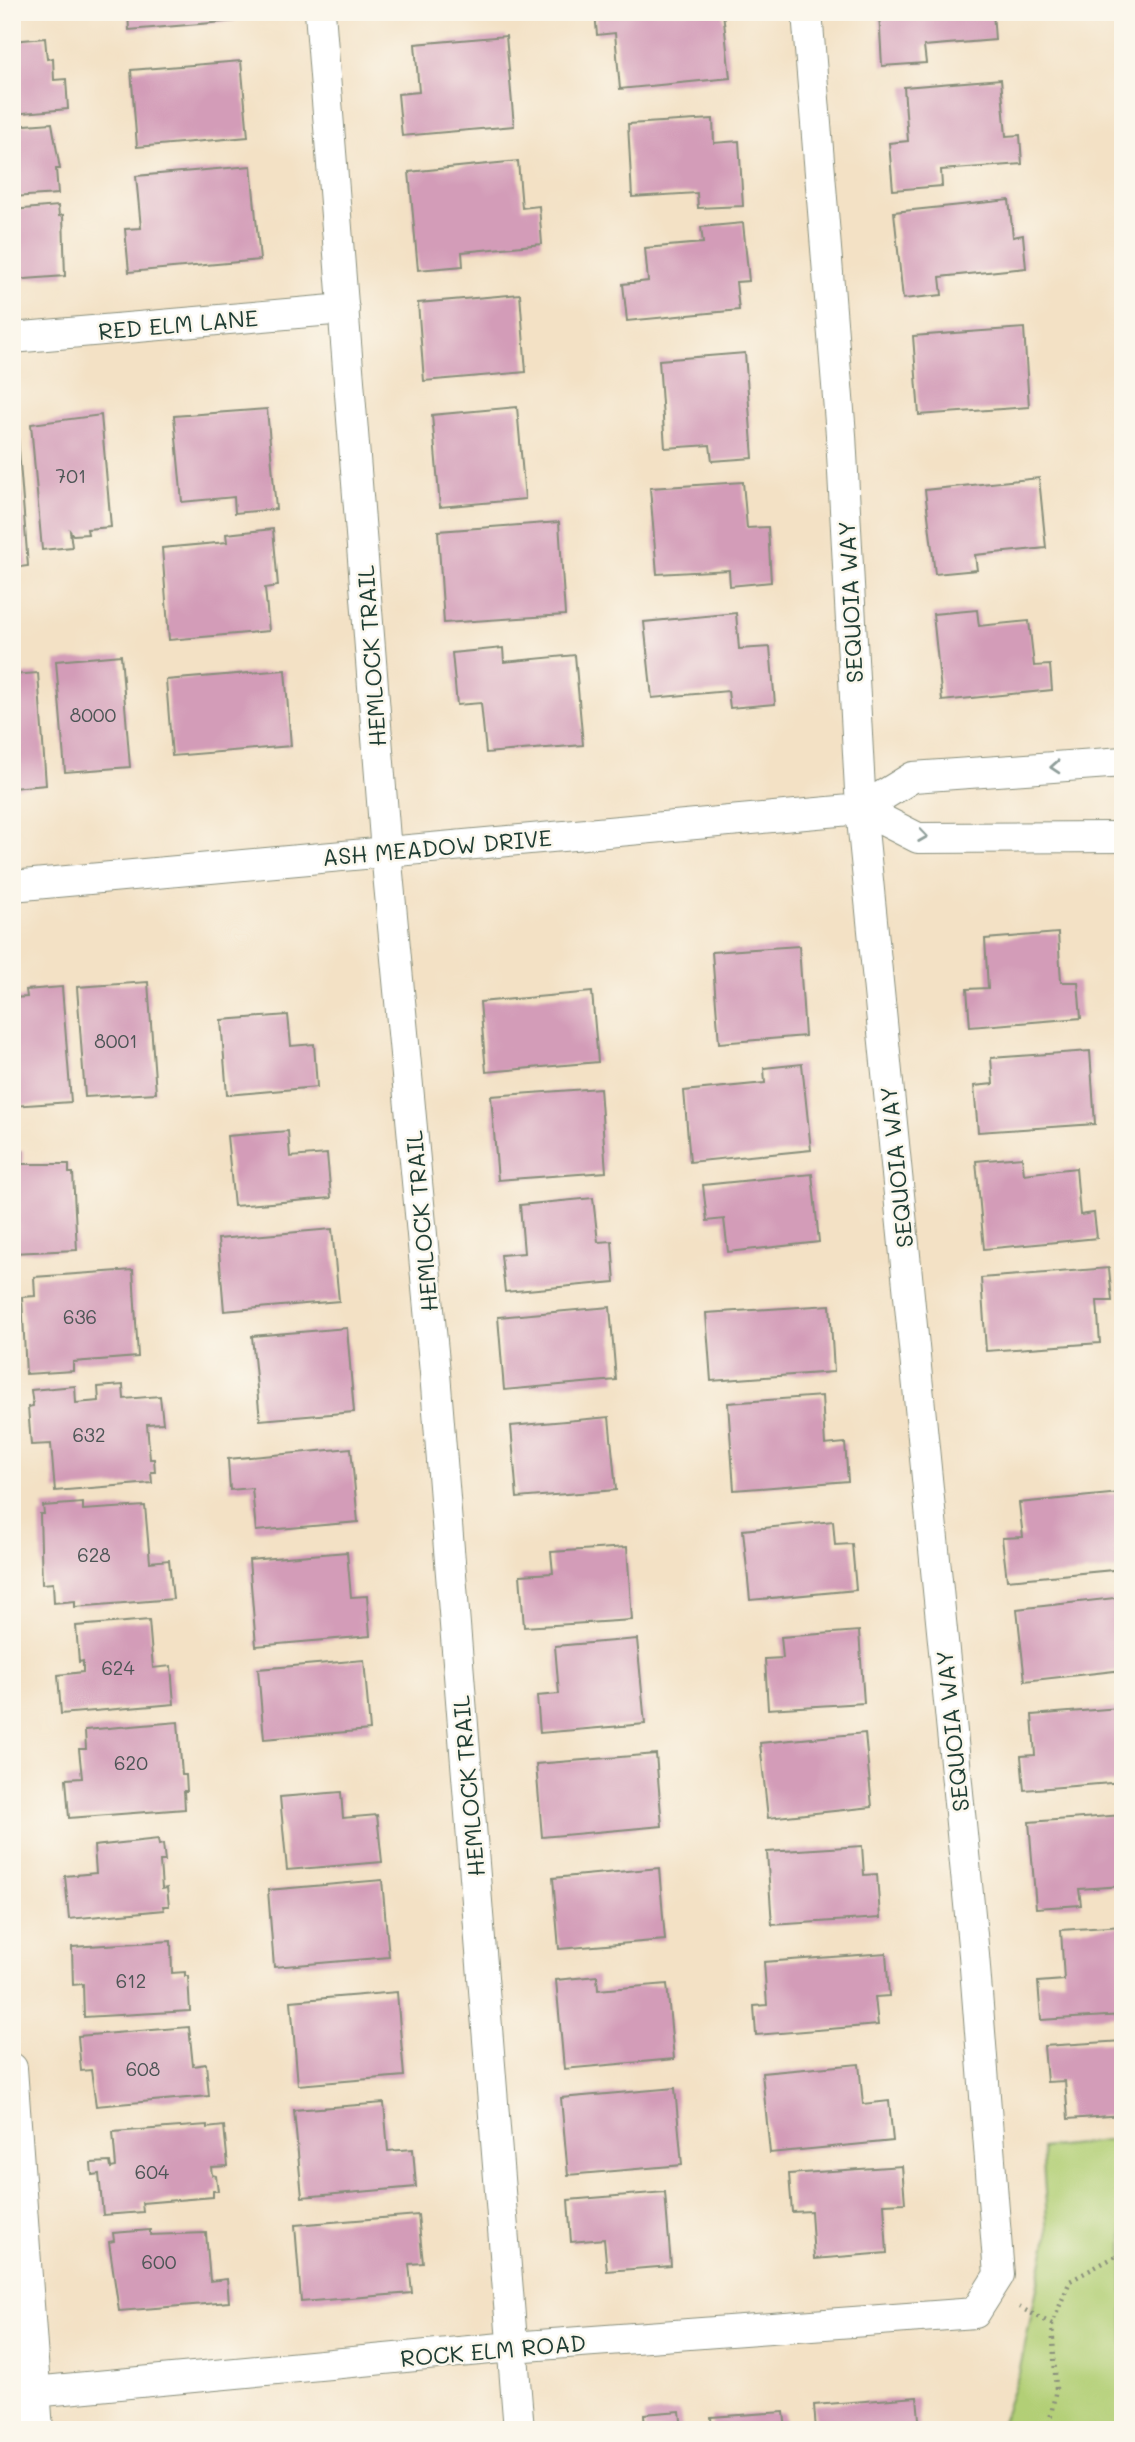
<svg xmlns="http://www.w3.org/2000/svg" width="1135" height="2442" font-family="Mali,sans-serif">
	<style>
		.green { fill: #b2cf76; stroke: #688655; stroke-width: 2 }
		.building { fill: #d39cb8 }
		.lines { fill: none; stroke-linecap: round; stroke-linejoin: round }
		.minor-casing { stroke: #898f7c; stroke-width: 32 }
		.path { stroke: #898f7c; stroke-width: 4.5; stroke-dasharray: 2 5; stroke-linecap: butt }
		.minor { stroke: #fff; stroke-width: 30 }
		.oneway { stroke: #8f9e9a }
		.labels { text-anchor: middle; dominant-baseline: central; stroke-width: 5; stroke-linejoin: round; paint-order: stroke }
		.number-label { font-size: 19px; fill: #4c5555 }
		.street-label { font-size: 23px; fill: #1f3d34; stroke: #fbf7ec }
	</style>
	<rect width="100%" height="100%" fill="#fbf7ec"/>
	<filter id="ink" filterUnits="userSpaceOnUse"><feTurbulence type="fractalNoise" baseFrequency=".0143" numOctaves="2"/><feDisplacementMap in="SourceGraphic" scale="14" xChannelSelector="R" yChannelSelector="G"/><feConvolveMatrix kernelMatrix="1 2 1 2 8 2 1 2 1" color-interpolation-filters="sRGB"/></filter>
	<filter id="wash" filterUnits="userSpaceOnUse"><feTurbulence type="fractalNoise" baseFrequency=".00686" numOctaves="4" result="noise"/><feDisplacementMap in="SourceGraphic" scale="28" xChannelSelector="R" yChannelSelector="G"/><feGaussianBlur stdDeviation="1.57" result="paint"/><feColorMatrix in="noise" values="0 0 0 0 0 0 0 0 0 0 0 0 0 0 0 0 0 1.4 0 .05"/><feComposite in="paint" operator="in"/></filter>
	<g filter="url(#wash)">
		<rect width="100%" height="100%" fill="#f3e1c5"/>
		<!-- green -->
		<path class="green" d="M1123,2139v291h-124l20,-57 29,-137 -6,-88z"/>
		<g id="blocks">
			<!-- building -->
			<path class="building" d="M128,12h106l1,9 -106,9z
				M595,12h128l7,66 -110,11 -5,-56 -18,2z
				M879,12h114l2,28 -71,6 2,17 -44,3z
				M506,36l8,90 -112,10 -4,-42 21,-2 -4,-48z
				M45,38l2,21 6,-1 1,22 12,-1 2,30 -56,5v-73z
				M241,61l7,76 -111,10 -6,-77z
				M1001,79l5,57 14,-1 2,29 -81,6 1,16 -49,4 -4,-47 19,-2 -4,-54z
				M713,119l1,24 25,-2 4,65 -45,2 -1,-15 -65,4 -4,-73z
				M52,123l8,46h-4l2,25 -46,3v-71z
				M518,161l4,47 17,-2 3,38 -80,8 1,14 -45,4 -9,-98z
				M251,166l9,94 -131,12 -4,-43 16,-1 -5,-52z
				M1009,200l4,37 10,-2 3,33 -86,9 2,18 -39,4 -9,-87z
				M58,206l1,10 4,-1 2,61 -53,4v-70z
				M743,223l6,58 -13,1 3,28 -112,11 -4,-37 25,-3 -3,-33 58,-5 -2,-16z
				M520,294l6,78 -102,9 -6,-78z
				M1024,328l5,79 -110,8 -6,-79z
				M745,353l8,105 -41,3 -2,-16 -45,3 -6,-88z
				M517,407l8,92 -85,8 -8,-92z
				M267,409l9,100 -41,4 -1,-16 -52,5 -8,-86z
				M101,415l10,112 -24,2 1,5 -15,1 -3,-4 2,16 -30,3 -11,-126z
				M12,437h6l10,129 -16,2z
				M1039,478l7,70 -71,7 2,15 -42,4 -10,-84z
				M743,482l4,46 21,-1 3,55 -41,4 -1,-16 -72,4 -7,-86z
				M559,522l6,93 -121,8 -6,-92z
				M273,529l5,57 -13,2 4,43 -100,9 -7,-92 65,-6 -1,-8z
				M977,610l2,16 50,-5 5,45 16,-1 2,25 -110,11 -9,-87z
				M736,613l3,36 31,-2 5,57 -45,4 -2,-17 -76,7 -8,-76z
				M503,648l1,14 71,-7 8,90 -97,8 -5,-50 -24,2 -5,-52z
				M121,655l9,112 -65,5 -9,-111z
				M285,670l6,76 -119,10 -6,-76z
				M38,673l8,112 -34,3v-113z
				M1058,933l3,49h17l3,36 -111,9 -3,-38 21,-1 -3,-49z
				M799,946l6,90 -86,7 -7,-91z
				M148,982l8,111 -71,4 -8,-110z
				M62,987l9,115 -59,4v-108l15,-1 -1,-7z
				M592,992l6,70 -112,10 -6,-70z
				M288,1015l3,31 23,-2 3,43 -90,8 -6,-75z
				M1090,1051l5,73 -117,8 -4,-46 19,-2 -2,-26z
				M802,1064l9,86 -121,12 -6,-71 81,-8 -1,-15z
				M600,1088l6,84 -108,8 -7,-84z
				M288,1131l2,26 37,-3 4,44 -97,8 -7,-70z
				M23,1151v13h46v9h4l4,77 -65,3v-101z
				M1022,1157l2,17 52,-6 4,47 14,-2 3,25 -113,11 -8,-88z
				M812,1174l7,68 -91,10 -4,-33 -17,2 -4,-36z
				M593,1198l5,44 14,-1 3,41 -110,10 -4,-37 23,-2 -4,-48z
				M332,1229l7,72 -115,10 -6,-72z
				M1109,1268l3,33h-15l3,42 -114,8 -5,-73z
				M133,1270l5,87 -65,5v9l-47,3 -4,-77 13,-1 -1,-19z
				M830,1305l4,67 -123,9 -5,-68z
				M610,1307l6,73 -112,10 -6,-73z
				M347,1328l7,84 -94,8 -8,-84z
				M123,1385l1,14 36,-3 3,27 -16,1 3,35h4l1,13h-4l1,11 -97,8 -4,-47 -20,1 -3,-38 5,-1 -2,-16 44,-4 1,17 23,-2 -1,-14z
				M822,1396l3,49 20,-2 3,38 -114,9 -6,-87z
				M609,1417l7,73 -99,8 -6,-72z
				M351,1448l7,74 -102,9 -4,-43 -22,2 -2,-31z
				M1120,1493l3,76 -116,11 -5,-42 21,-1 -4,-34z
				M83,1503v7l62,-4 5,56 19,-2 4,39 -98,8v-6l-21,2 -1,-20 -11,1 -2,-70h4l-1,-8z
				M833,1521l2,24 17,-1 4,46 -106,10 -7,-70z
				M627,1547l5,73 -108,7 -4,-52 33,-2 -2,-21z
				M347,1552l4,45 16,-1 3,40 -114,10 -7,-86z
				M1123,1597v73l-98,11 -8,-72z
				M149,1620l4,48 18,-2 3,38 -113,10 -3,-39 25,-3v-11l-4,1 -3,-36z
				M859,1631l5,72 -96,6 -3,-50 18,-1 -2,-21z
				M637,1639l8,85 -105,9 -3,-37 22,-2 -4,-48z
				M364,1660l6,70 -106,9 -6,-70z
				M1119,1708l4,74 -99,8 -3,-34 14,-1 -3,-40z
				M178,1722l4,53h4l1,16h-3l1,18 -116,9 -3,-39 16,-1 -3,-29h7l-1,-19z
				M865,1733l7,74 -104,11 -8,-75z
				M656,1754l6,72 -120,11 -6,-73z
				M341,1792l2,26 34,-3 5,47 -95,8 -7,-73z
				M1123,1815v71l-44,3 2,16 -45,3 -7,-86z
				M158,1839l1,6 4,-1 2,17h-5l2,28 5,-1 2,18h-6l1,4 -95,9 -4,-43 31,-3 -2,-27z
				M862,1846l2,29 13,-1 3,44 -108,7 -5,-73z
				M659,1868l6,72 -106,9 -6,-71z
				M382,1880l7,77 -115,10 -6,-77z
				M1123,1926v89l-82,5 -3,-38 26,-2 -3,-50z
				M171,1941l1,32 13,-1v4h3l2,35 -106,6 -1,-33 -10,1 -1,-38z
				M886,1953l3,43 -14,1 3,28 -122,10 -2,-29 13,-1 -3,-43z
				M597,1976l1,14 69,-6 7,75 -110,10 -8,-89z
				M397,1992l7,84 -106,9 -7,-84z
				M189,2027l4,39 13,-2 3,32 -113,10 -5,-36 -10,1 -3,-35z
				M1123,2041v74l-55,4 -3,-38 -18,1 -3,-36z
				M859,2064l4,40 26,-3 4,40 -123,12 -8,-80z
				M675,2088l7,77 -114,10 -7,-77z
				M384,2103l4,48 25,-2 3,38 -114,10 -8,-87z
				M207,2125v3l17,-2 4,40 -17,1 1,8 4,1 2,15h-5v6l-71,6 1,9 -40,3 -4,-41 -7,1 -1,-12 19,-1 1,6 5,-1 -3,-35z
				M902,2166l3,37 -21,1 3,49 -73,6 -3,-48 -19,1 -3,-38z
				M665,2192l6,74 -64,5 -3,-32 -33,3 -3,-42z
				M418,2215l5,48 -14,1 3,29 -111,9 -6,-77z
				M150,2230v5l56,-2 4,48 17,-2 2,23 -110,9 -10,-69 5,-1 -1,-8z
				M917,2397l3,33h-104l-2,-25z
				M680,2411l2,19h-37l-1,-16z
				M784,2412l2,18h-74l-1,-13z"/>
		</g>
	</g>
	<g filter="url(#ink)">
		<use href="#blocks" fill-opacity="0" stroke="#898f7c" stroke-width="2"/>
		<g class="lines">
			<!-- minor casing -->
			<g class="minor-casing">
				<path id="minor" d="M320,12l66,840 49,521 84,1057
					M12,338l332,-29
					M861,809l57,29 205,-1
					M12,886l849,-77 52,-32 210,-15
					M12,2068l26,362
					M12,2394l500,-47 463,-34 24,-38 -25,-320 -113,-1146 -20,-374 -34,-423"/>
			</g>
			<!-- path -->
			<path class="path" d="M1019,2307l33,17
				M1048,2430l8,-41 -4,-65 18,-43 46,-25h7"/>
			<!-- minor -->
			<use href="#minor" class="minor"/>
		</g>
		<!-- one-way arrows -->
		<defs><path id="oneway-chevron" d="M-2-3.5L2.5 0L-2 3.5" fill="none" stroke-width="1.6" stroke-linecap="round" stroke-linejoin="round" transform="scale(1.75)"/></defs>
		<g class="oneway">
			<use href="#oneway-chevron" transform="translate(1055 767) rotate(176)"/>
			<use href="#oneway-chevron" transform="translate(923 836) rotate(8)"/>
		</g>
	</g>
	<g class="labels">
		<!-- number labels -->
		<g class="number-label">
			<text x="71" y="475">701</text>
			<text x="93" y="714">8000</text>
			<text x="116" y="1040">8001</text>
			<text x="80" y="1316">636</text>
			<text x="89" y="1434">632</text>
			<text x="94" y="1554">628</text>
			<text x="118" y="1667">624</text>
			<text x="131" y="1762">620</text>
			<text x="131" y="1980">612</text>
			<text x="143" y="2068">608</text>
			<text x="152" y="2171">604</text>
			<text x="159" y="2261">600</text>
		</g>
		<!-- street labels -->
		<g class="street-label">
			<text transform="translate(178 324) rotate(-5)">RED ELM LANE</text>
			<text transform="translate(850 602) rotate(-93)">SEQUOIA WAY</text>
			<text transform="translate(371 656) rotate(-94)">HEMLOCK TRAIL</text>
			<text transform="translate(437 847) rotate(-5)">ASH MEADOW DRIVE</text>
			<text transform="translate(896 1167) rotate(-96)">SEQUOIA WAY</text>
			<text transform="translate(421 1221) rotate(-95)">HEMLOCK TRAIL</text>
			<text transform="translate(952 1731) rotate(-96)">SEQUOIA WAY</text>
			<text transform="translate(468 1786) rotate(-95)">HEMLOCK TRAIL</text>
			<text transform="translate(493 2350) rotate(-5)">ROCK ELM ROAD</text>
		</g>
	</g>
	<!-- margin -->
	<rect width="1135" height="2442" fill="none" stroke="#fbf7ec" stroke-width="42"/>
</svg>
